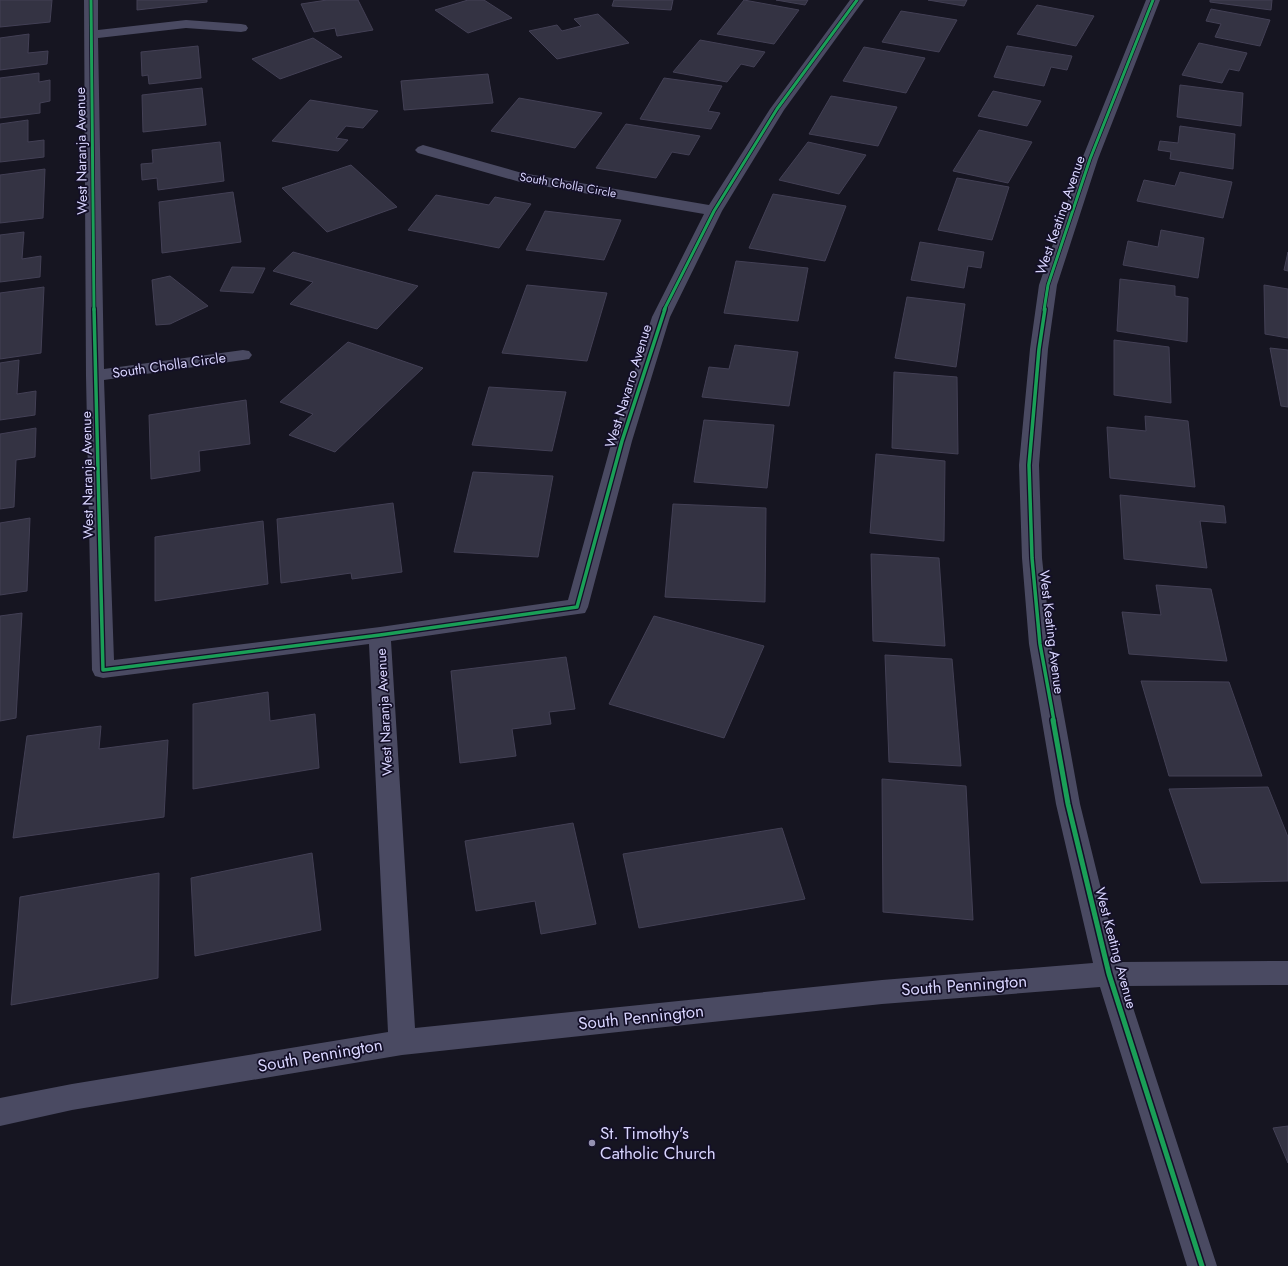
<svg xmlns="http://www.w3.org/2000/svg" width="1288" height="1266" font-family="Jost,sans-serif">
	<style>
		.building { fill: #343343; stroke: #434055 }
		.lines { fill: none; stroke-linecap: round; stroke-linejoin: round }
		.minor { fill: #4a4a62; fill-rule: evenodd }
		.cycleway-far2-casing { stroke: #130f27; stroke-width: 4.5 }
		.cycleway-far1-casing { stroke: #130f27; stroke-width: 6 }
		.cycleway-casing { stroke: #130f27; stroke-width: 8 }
		.cycleway-far2 { stroke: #1a9f57; stroke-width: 3 }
		.cycleway-far1 { stroke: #1a9f57; stroke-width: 3.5 }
		.cycleway { stroke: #1a9f57; stroke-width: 5 }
		.poi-dot { fill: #9592b1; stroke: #130f27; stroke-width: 1.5 }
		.labels { text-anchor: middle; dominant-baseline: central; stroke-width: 3.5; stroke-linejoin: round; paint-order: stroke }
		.far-street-label { font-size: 12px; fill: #d9d5ff; stroke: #130f27 }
		.street-label { font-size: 14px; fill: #d9d5ff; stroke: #130f27 }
		.near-street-label { font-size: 17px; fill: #d9d5ff; stroke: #130f27 }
		.near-poi-label { font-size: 17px; fill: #d9d5ff; stroke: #130f27; text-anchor: start }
	</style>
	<rect width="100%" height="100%" fill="#161521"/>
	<!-- building -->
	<path class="building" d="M0,0h52l-2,22 -50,5z
		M137,0h70v2l-70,8z
		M327,0h31l15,30 -36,6 -2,-8 -21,4 -13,-28z
		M468,0h16l28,18 -44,15 -33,-23z
		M614,0h59l-2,10 -59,-4z
		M744,0l55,10 -25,34 -57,-10z
		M776,0h32l-3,5z
		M928,0h39l-3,6z
		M1210,0h62l-1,10 -61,-8z
		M1037,5l57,11 -18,30 -59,-12z
		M1211,9l59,11 -10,26 -45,-9 6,-13 -15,-3z
		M901,11l56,9 -18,32 -57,-10z
		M598,14l31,29 -72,16 -28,-28 28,-6 5,6 19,-5 -7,-7z
		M29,34l-1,19 20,-2 -1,13 -47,6v-32z
		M313,38l29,19 -62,22 -28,-20z
		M700,40l65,12 -11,15 -13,-3 -14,18 -54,-10z
		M1199,43l48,10 -8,18 -10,-2 -7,14 -40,-8z
		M198,46l3,32 -52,6 -1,-9 -6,1 -1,-24z
		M1007,46l65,10 -5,14 -16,-3 -7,19 -50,-9z
		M864,47l61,11 -19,35 -63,-12z
		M39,73v9l11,-2v21l-10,2v10l-40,5v-40z
		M488,74l5,29 -89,7 -3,-29z
		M664,78l58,8 -14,25 12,2 -9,16 -71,-10z
		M1180,85l63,8 -2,33 -64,-9z
		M202,88l4,37 -63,7 -1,-37z
		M993,91l48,10 -14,25 -49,-10z
		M831,96l66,11 -19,39 -69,-12z
		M519,98l83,15 -27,35 -84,-17z
		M310,100l68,11 -15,17 -17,-2 -10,12 12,2 -10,11 -66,-10z
		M28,120v22l16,-2v17l-44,5v-38z
		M626,124l74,12 -11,19 -17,-3 -16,26 -60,-10z
		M1180,126l55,8 -2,35 -63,-10 1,-7 -13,-2 2,-9 18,2z
		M979,130l53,12 -24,41 -55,-12z
		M220,142l4,39 -66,9 -1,-12 -15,2 -1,-16 12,-1 -1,-13z
		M808,142l58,13 -27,39 -60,-14z
		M351,165l46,42 -70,25 -45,-44z
		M45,169l-2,49 -43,5v-48z
		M1180,172l52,10 -9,36 -86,-17 7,-21 31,6z
		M957,178l52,9 -17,53 -54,-10z
		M233,192l8,50 -79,11 -3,-51z
		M773,194l73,12 -21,55 -76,-13z
		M436,195l53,10 6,-8 36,7 -32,44 -91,-18z
		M545,211l76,9 -17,40 -78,-10z
		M1161,230l43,8 -6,40 -75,-13 5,-24 30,6z
		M24,232l-2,27 19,-3 -1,21 -40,5v-47z
		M920,242l64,10 -3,16 -13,-2 -4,22 -53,-8z
		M293,252l125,34 -41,43 -87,-25 23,-22 -40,-11z
		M1288,252v19l-4,-1z
		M736,261l72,7 -10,53 -74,-8z
		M232,267l33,1 -12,25 -33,-2z
		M170,276l38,30 -38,18 -14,1 -4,-45z
		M1120,279l55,7v10l13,2 -1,44 -70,-11z
		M527,285l80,8 -20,68 -85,-8z
		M1264,285l24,4v49l-23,-4z
		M44,287l-3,66 -41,6v-66z
		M907,297l58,7 -9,63 -61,-9z
		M1114,340l55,7 2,56 -57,-8z
		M348,342l75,26 -88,84 -46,-17 24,-21 -33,-12z
		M735,345l63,7 -9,54 -87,-9 7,-30 20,2z
		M1270,348l18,2v57l-7,-1z
		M19,360l-2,34 19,-3 -1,24 -35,5v-57z
		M894,372l63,5 1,77 -66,-6z
		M489,387l77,5 -14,59 -80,-6z
		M246,400l4,44 -51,7 1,20 -49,8 -2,-64z
		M1145,416l43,5 7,66 -85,-9 -3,-51 39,4z
		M704,420l70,5 -7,63 -73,-6z
		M36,428l-1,29 -19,3 -2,47 -14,2v-75z
		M876,454l69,7 -1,80 -74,-8z
		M473,472l80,4 -15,81 -84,-5z
		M1120,495l104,11 2,17 -26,-2 7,47 -83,-9z
		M393,503l9,69 -50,7 -1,-6 -70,10 -4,-64z
		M673,504l93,4 -1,94 -100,-5z
		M30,518l-3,73 -27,4v-72z
		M263,521l5,63 -113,17v-64z
		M871,554l68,4 6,88 -72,-5z
		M1156,585l55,4 16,72 -98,-7 -7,-42 39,3z
		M22,613l-6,105 -16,3v-105z
		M654,616l110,30 -40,92 -115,-34z
		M885,655l67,4 9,107 -72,-4z
		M566,657l9,52 -26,3 2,12 -39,5 4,27 -56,7 -9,-92z
		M1141,681l88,1 33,94h-93z
		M268,692l2,29 45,-7 4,54 -126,21v-85z
		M101,726l-2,23 69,-9 -4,77 -151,21 14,-102z
		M882,779l84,7 7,134 -90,-8z
		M1268,787l20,50v44l-87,2 -32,-94z
		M573,823l23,101 -55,10 -6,-33 -59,10 -11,-70z
		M782,828l23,71 -166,29 -16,-74z
		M312,853l9,77 -126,26 -4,-78z
		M159,873l-1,105 -147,27 9,-108z
		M1288,1126v37l-15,-35z"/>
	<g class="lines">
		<!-- minor -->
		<path class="minor" d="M84,0h14v30l88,-10 55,4 5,1 2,3 -2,3 -5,1 -55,-4 -88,10 6,331 139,-19 6,1 3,4 -3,4 -6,1 -139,20 10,280 266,-33 188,-27 44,-159 40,-124 52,-103 -184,-32 -102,-29 -3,-3 3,-3 5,-2 99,28 187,32 61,-96 80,-109h14l-80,110 -51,83 -11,18 -52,106 -38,124 -44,166 -3,6 -194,28 24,387 467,-48 211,-17 -37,-159 -27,-160 -7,-86 -3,-93 11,-116 9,-64 43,-126 64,-159h14l-62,159 -41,126 -9,64 -9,116 3,93 9,86 29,160 39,158 169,-1v24l-162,1 91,280h-30l-87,-279 -218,17 -480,51 -330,55 -72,16v-28l72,-14 316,-52 -19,-388 -266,34 -8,-2 -3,-6 -6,-294z"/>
		<!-- cycleway-far2 casing -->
		<g class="cycleway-far2-casing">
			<path id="cycleway-far2" d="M91,0l3,310
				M664,310l50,-99 63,-102 80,-109
				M1044,310l4,-25 42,-126 63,-159"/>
		</g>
		<!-- cycleway-far1 casing -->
		<g class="cycleway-far1-casing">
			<path id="cycleway-far1" d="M94,309l9,361 277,-35 197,-28 45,-166 43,-132
				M1045,309l-6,40 -10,116 3,93 8,86 14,77"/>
		</g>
		<!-- cycleway casing -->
		<g class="cycleway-casing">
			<path id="cycleway" d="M1053,720l15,84 41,170 93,292"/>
		</g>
		<!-- cycleway-far2 -->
		<use href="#cycleway-far2" class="cycleway-far2"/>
		<!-- cycleway-far1 -->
		<use href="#cycleway-far1" class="cycleway-far1"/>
		<!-- cycleway -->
		<use href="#cycleway" class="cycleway"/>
	</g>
	<!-- markers -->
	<circle class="poi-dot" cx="592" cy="1143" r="4"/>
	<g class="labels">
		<!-- far-street labels -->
		<g class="far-street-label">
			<text transform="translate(568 185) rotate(10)">South Cholla Circle</text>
		</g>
		<!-- street labels -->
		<g class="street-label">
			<text transform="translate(81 151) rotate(-91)">West Naranja Avenue</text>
			<text transform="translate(1060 215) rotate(-71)">West Keating Avenue</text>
			<text transform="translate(169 365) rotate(-8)">South Cholla Circle</text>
			<text transform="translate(628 386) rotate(-73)">West Navarro Avenue</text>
			<text transform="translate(87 475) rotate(-91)">West Naranja Avenue</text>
			<text transform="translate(1052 632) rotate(83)">West Keating Avenue</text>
			<text transform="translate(384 712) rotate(-93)">West Naranja Avenue</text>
			<text transform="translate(1116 948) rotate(75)">West Keating Avenue</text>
		</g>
		<!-- near-street labels -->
		<g class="near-street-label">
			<text transform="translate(964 985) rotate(-4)">South Pennington</text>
			<text transform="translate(641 1017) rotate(-6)">South Pennington</text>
			<text transform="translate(320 1055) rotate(-10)">South Pennington</text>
		</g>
		<!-- near-poi labels -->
		<g class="near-poi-label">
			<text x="600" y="1133">St. Timothy's<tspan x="600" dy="20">Catholic Church</tspan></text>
		</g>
	</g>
</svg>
